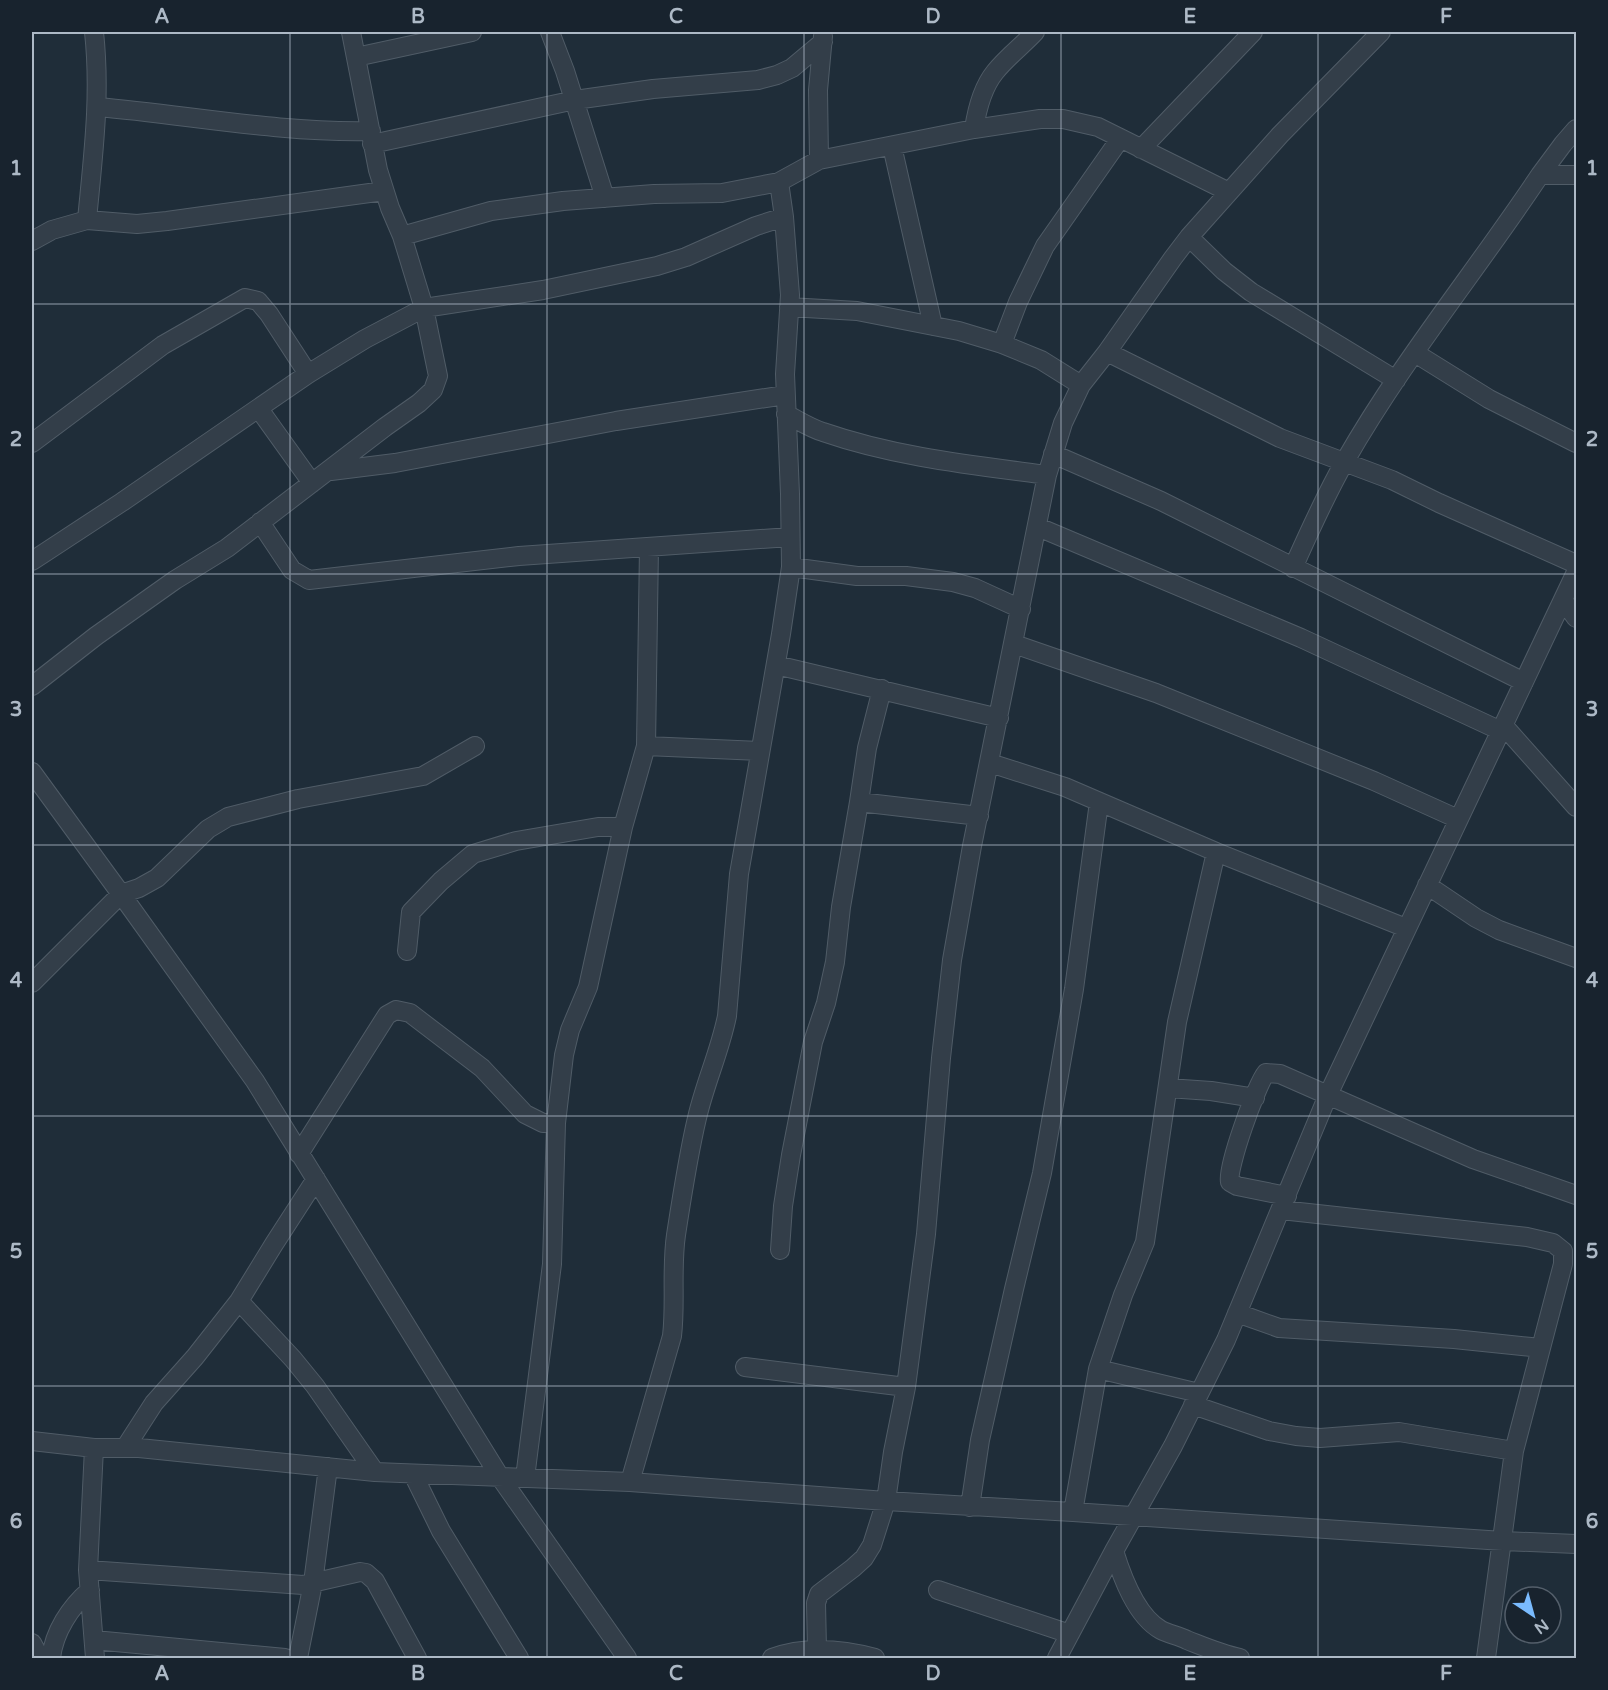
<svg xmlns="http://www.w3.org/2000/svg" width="1608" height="1690" font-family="'Varela Round',sans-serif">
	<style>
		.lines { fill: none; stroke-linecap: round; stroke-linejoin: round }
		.minor-casing { stroke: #505c67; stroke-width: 20 }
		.minor { stroke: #333e49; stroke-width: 18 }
		.grid { fill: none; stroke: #adb9c6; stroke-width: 1.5; stroke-opacity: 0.55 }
		.neatline { fill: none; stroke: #adb9c6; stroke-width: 2 }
		.grid-label { font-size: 20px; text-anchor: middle; font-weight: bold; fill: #adb9c6 }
	</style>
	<rect width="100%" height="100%" fill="#1f2d39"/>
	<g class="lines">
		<!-- minor casing -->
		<g class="minor-casing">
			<path id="minor" d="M550,32l15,39 40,127
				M356,57l116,-25
				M98,107c91,8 181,26 273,24
				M974,129c3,-20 8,-41 21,-57 12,-15 28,-27 40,-40
				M372,144l203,-44 78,-11 105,-9 19,-5 15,-7 31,-26
				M892,146l41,180
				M1141,149l112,-117
				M819,160l-1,-70 5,-54
				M1540,175l23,-31 13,-15
				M87,220l50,4 30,-3 217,-30
				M402,236l89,-25 72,-10 91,-7 68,-1 57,-11
				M1189,237l35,34 27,21 145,88
				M32,241l20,-11 35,-10c6,-64 14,-124 7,-188
				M789,307l68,4 102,20 43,13 39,16 40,25
				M1002,344l16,-42 27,-56 75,-107
				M1107,352l173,86 112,42 47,23 137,61
				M1415,353l74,46 87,44
				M259,409l53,74
				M786,414c12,6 24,14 37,18 72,25 149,33 224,43
				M32,443l131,-98 82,-47 13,3 11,13 39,60
				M1053,454l108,47 363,181
				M331,471l64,-8 221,-42 169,-26
				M260,522l32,48 17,10 210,-24 271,-19
				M1038,527l263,111 200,93
				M32,561l90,-59 186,-128 57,-35 59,-31 119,-18 114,-24 29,-9 70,-31 28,-9
				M791,567l66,9h49l47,6 22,6 46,21
				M1293,568c16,-36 32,-72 52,-107 57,-100 131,-190 195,-286h36
				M1563,600l13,18
				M1014,644l142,49 218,88 84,38
				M776,665l223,53
				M32,686l64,-50 79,-56 52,-32 158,-121 34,-24 14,-13 5,-14 -14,-68 -22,-72 -12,-28 -12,-38 -27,-138
				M1504,726l72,81
				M646,746l114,5
				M990,763l75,24 151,65 190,76
				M32,772l89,122 134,187 245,396 127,181
				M859,802l8,-54 15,-59
				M1427,885l49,33 23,12 77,28
				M407,951l4,-39 30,-31 32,-27 43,-13 82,-14h25
				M32,983l89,-89 18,-6 18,-10 51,-49 20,-12 70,-18 125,-23 52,-30
				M1168,1088l43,3 44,7
				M299,1154l88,-139 9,-5 14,3 72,55 43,46 18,9h13
				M1287,1196l-50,-10 -7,-4c-4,-13 27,-98 36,-109l14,1 193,85 103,36
				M1281,1210l246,27 26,6 10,8v13l-49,187 -28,207
				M780,1250l3,-44 8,-51 22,-113 13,-39 9,-41 6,-55 18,-105 120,14
				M239,1301l54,58 22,27 60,86
				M1237,1313l42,15 175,11 87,9
				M745,1367l161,20
				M1098,1369l101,24
				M1193,1405l76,26 27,5 24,2 79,-6 115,19
				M32,1441l62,7
				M125,1448l29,-45 41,-46 44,-56 35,-57 42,-65
				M413,1474l28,57 78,127
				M525,1478l27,-214 4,-141 8,-68 6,-25 18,-43 35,-160 23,-81 3,-199
				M630,1482l42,-146c4,-33 -1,-67 4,-101 6,-39 12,-79 21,-117 8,-35 23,-67 30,-102l12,-142 42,-240 10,-67 -1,-73 -5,-120 5,-79 -6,-78 -5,-35 40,-22 155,-31 66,-10h23l35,8 131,65
				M970,1507l10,-67 34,-151 28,-116 32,-184 25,-187
				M1073,1512l25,-143 25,-74 22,-53 32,-220 39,-170
				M1114,1551c8,26 22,65 47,79 8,4 18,6 26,10 18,7 34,14 53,18
				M88,1570l215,15 57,-13 6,1 9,8 42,77
				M938,1590l132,44
				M94,1640l191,18
				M32,1643l8,15
				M817,1649l-1,-46 3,-9 34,-26 11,-10 8,-13 14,-44 7,-49 13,-65 20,-153 15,-176 11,-98 20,-114 75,-371 16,-52 18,-38 26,-33 66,-94 16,-21 91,-102 101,-103
				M51,1658c3,-26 19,-51 39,-68
				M95,1658l-7,-88 6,-122h45l236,24 255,10 256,19 187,11 430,29 73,3
				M298,1658l15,-75 15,-116
				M772,1658c33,-12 69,-9 103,0
				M1057,1658l57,-107 59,-105 53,-106 102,-245 248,-523"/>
		</g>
		<!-- minor -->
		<use href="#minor" class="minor"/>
	</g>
	<!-- grid -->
	<path class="grid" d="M290,32v1626M547,32v1626M804,32v1626M1061,32v1626M1318,32v1626M32,304h1544M32,574h1544M32,845h1544M32,1116h1544M32,1386h1544"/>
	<!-- border -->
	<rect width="1608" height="1690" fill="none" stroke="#18232e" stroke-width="66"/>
	<!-- north arrow -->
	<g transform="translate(1533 1615) rotate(144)"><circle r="28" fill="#18232e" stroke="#545f6b" stroke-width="1.5"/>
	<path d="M0-4.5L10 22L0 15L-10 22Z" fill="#7abbfe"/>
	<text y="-9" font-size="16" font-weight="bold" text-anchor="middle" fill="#adb9c6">N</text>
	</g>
	<rect x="33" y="33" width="1542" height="1624" class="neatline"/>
	<g class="grid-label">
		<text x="162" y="23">A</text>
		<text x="418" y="23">B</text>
		<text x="676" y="23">C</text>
		<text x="933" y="23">D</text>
		<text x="1190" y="23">E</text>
		<text x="1446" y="23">F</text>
		<text x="16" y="175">1</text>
		<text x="1592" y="175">1</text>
		<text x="16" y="446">2</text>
		<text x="1592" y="446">2</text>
		<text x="16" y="716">3</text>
		<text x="1592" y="716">3</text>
		<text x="16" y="987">4</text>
		<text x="1592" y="987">4</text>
		<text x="16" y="1258">5</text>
		<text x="1592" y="1258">5</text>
		<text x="16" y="1528">6</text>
		<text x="1592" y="1528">6</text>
		<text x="162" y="1680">A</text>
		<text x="418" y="1680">B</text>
		<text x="676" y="1680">C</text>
		<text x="933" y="1680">D</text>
		<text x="1190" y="1680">E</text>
		<text x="1446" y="1680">F</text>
	</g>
</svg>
